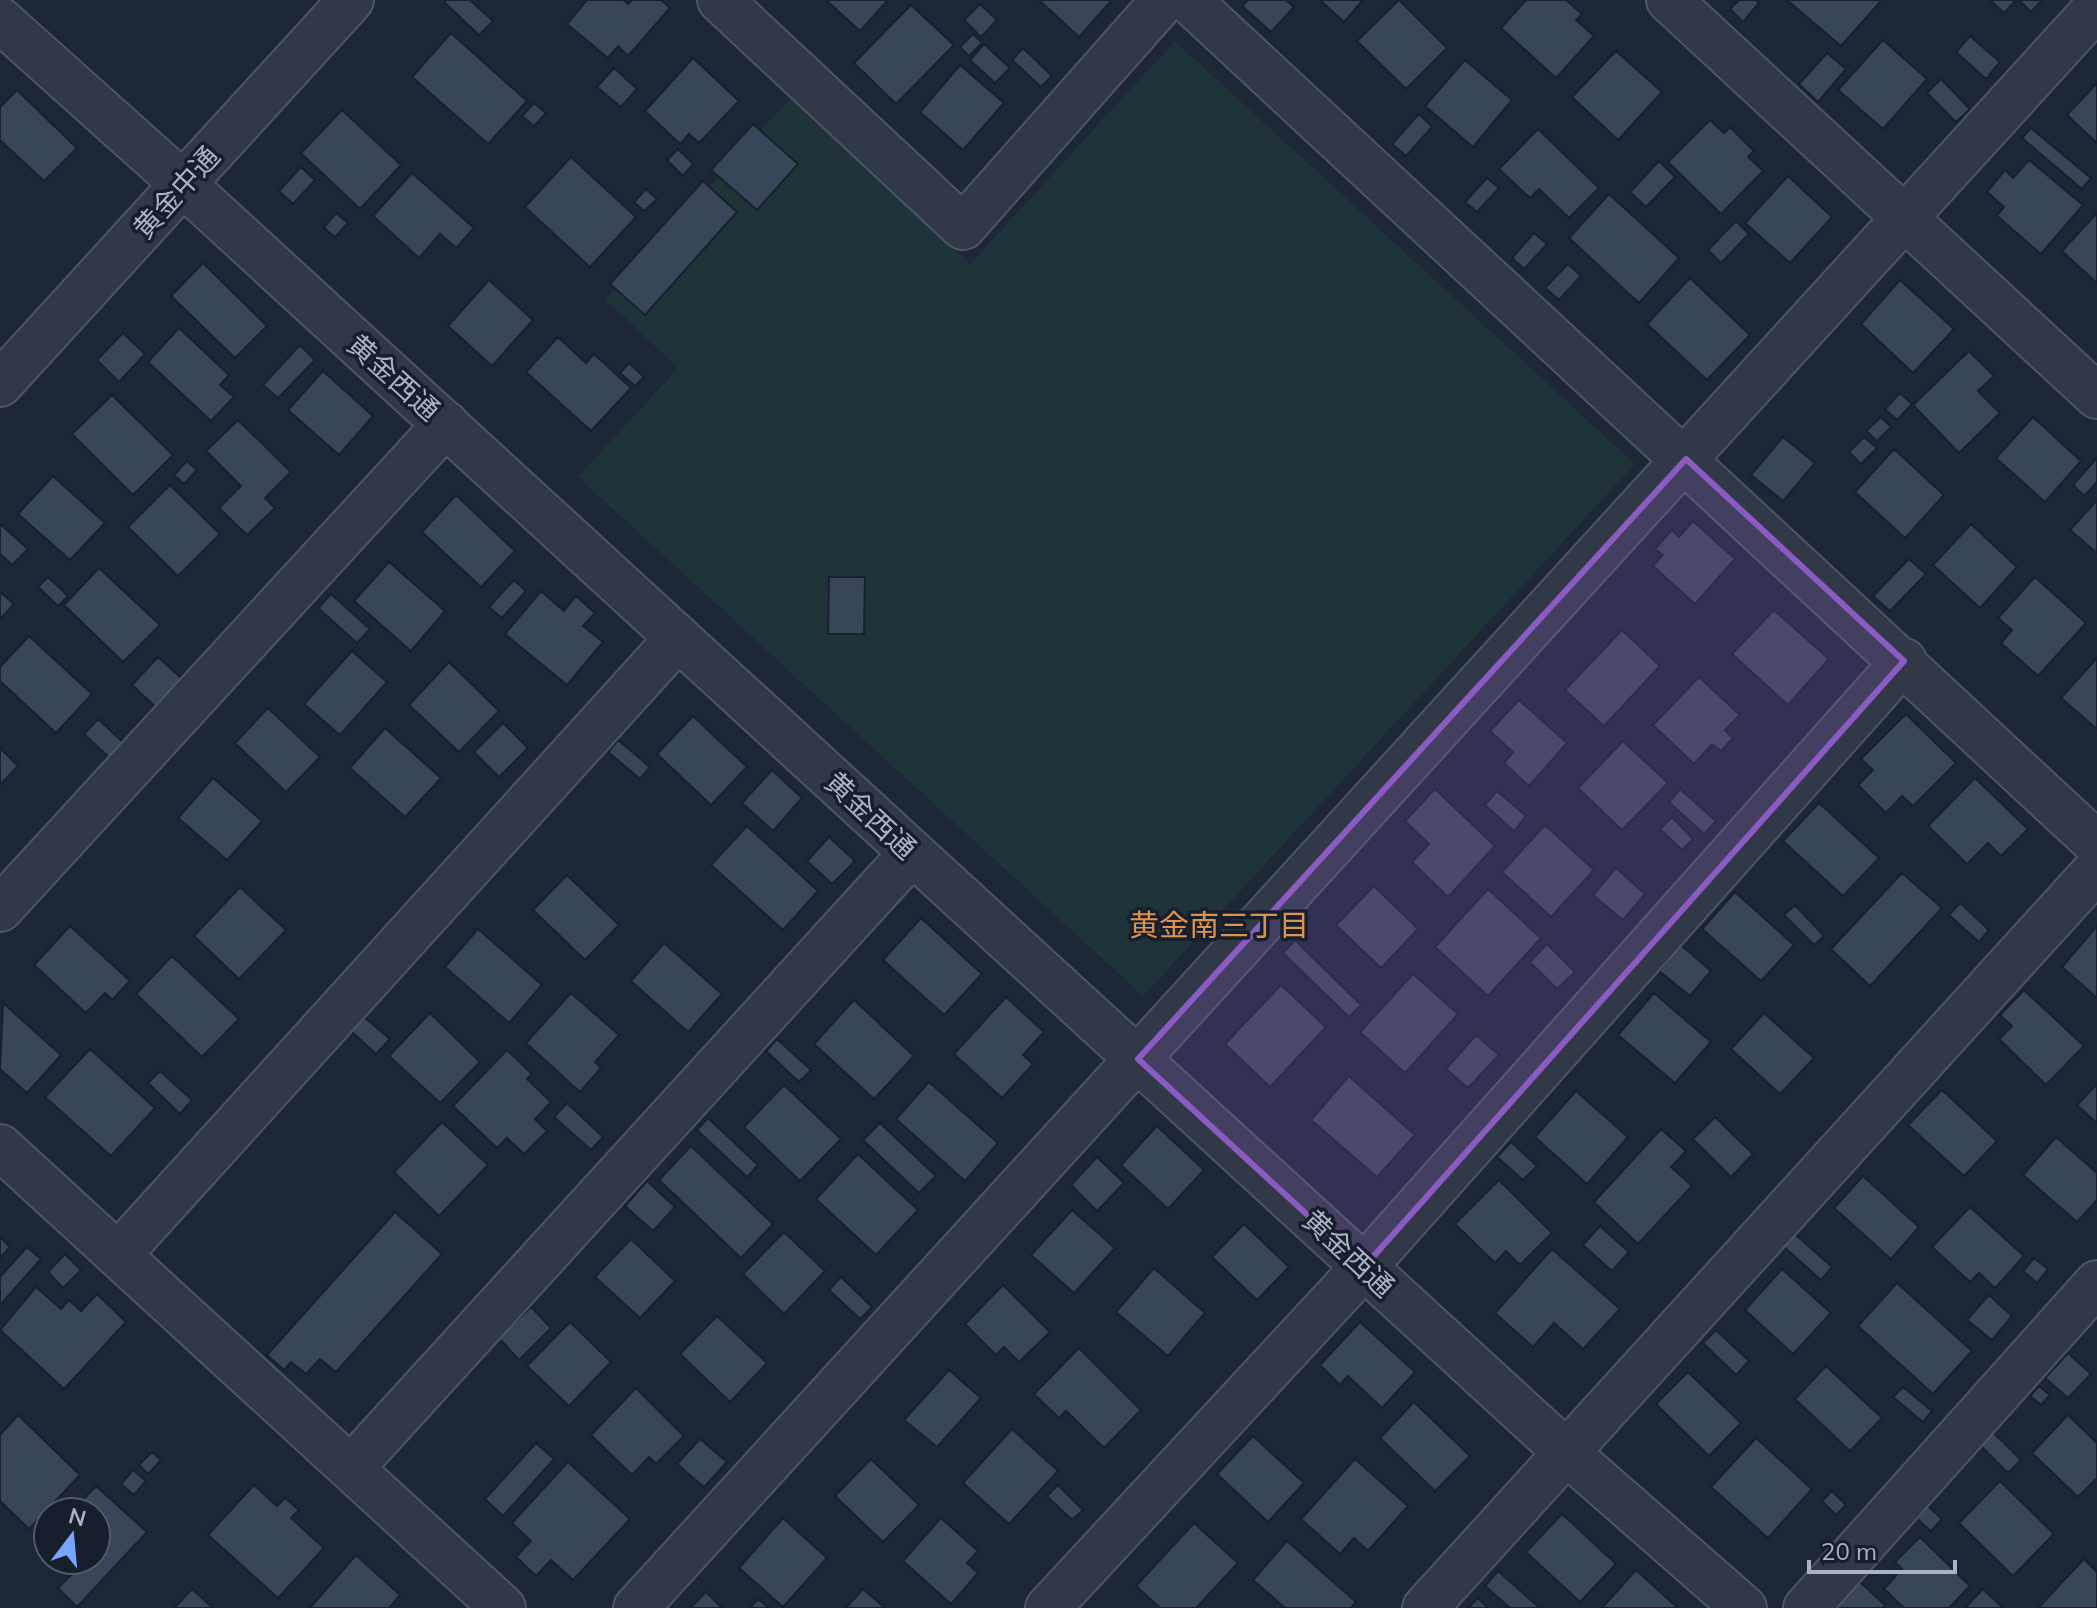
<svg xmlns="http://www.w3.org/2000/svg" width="2097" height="1608" font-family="Mulish,'Noto Sans JP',sans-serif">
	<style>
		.green { fill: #1f3438 }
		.building { fill: #394558; stroke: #19202e; stroke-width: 2 }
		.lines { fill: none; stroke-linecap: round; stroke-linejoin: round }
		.minor-casing { stroke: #4e5666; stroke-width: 48 }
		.tertiary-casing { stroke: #4e5666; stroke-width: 48 }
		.minor { stroke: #313948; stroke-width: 44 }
		.tertiary { stroke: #313948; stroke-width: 44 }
		.marked { fill: #8b5bc1; fill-opacity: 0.2; stroke: #8b5bc1; stroke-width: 6; stroke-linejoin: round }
		.labels { text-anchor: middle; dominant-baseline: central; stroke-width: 7; stroke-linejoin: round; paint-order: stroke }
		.street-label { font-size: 28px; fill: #aab3c5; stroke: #171e2c }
		.neighbourhood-label { font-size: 30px; fill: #dc934f; stroke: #171e2c }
	</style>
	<rect width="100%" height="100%" fill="#1d2737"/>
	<!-- green -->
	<path class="green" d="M1175,41l460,423 -492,532 -565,-519 100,-109 -73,-69 185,-200 180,165z"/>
	<!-- building -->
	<path class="building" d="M446,0h24l23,21 -14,14 -35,-33z
		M587,0h36l5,4 4,-4h29l9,8 -42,48 -10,-10 -10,12 -41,-34z
		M826,0h62l-28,31z
		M1039,0h72v1l-32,36z
		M1248,0h38l8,7 -23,25 -29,-26z
		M1320,0h43l-19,22z
		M1399,0l48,48 -41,41 -49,-48z
		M1526,0h40l16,14 -6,6 18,16 -38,42 -55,-50z
		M1739,0h17l3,3 -16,19 -13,-13z
		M1787,0h93l1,1 -40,45z
		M1990,0h26l-12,13z
		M2019,0h23l-11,12z
		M980,4l17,16 -16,17 -17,-17z
		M911,5l43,40 -58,59 -42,-41z
		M451,33l76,68 -39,43 -76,-67z
		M973,34l9,9 -13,13 -9,-9z
		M1970,36l30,26 -14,17 -30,-27z
		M1883,40l44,39 -44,50 -45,-39z
		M984,44l26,24 -15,15 -25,-23z
		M1023,48l29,28 -11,11 -29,-27z
		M1616,51l46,41 -44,48 -46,-43z
		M1827,53l19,16 -28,33 -19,-18z
		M693,58l46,43 -40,42 -10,-9 -9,10 -35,-33z
		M1465,60l47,40 -39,47 -48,-41z
		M960,65l44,38 -41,47 -43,-38z
		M614,68l23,21 -16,18 -24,-20z
		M1941,79l29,30 -14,13 -29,-29z
		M2097,83v60l-30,-28z
		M17,90l60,58 -33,33 -44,-41v-33z
		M534,103l12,10 -12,13 -12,-10z
		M342,110l59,55 -41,44 -59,-56z
		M1419,114l13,13 -26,29 -14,-12z
		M1710,120l14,13 6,-6 24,24 -6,6 15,14 -42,43 -53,-52z
		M753,124l45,40 -41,46 -46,-40z
		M2031,128l60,50 -9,11 -60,-51z
		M1538,129l61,59 -30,30 -30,-29 -9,9 -31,-29z
		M678,149l15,15 -10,12 -16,-16z
		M571,157l65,60 -46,50 -65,-60z
		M2029,160l54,45 -42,49 -44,-38 7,-9 -17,-15 18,-22 8,8z
		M1659,161l16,16 -29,30 -16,-15z
		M301,167l14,13 -22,24 -14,-13z
		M412,173l62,55 -18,20 -16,-14 -21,24 -46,-42z
		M1788,176l44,41 -42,46 -45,-40z
		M1487,178l12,10 -22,24 -12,-10z
		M703,181l34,31 -92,103 -35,-31z
		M646,189l11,10 -13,12 -10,-9z
		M1609,194l70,64 -40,45 -70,-65z
		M336,213l12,10 -13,14 -11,-9z
		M2097,213v70l-35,-32z
		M1736,221l13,13 -28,29 -13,-13z
		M1534,233l13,11 -23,25 -12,-11z
		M203,263l64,63 -32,32 -64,-62z
		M1568,264l13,12 -22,24 -14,-12z
		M1690,278l60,57 -43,45 -60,-56z
		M489,280l44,40 -41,46 -44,-40z
		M1900,280l54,49 -41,44 -52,-49z
		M179,328l50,47 -9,10 14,12 -23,24 -63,-59z
		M123,333l22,21 -26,28 -22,-22z
		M558,337l28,26 8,-9 37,34 -40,43 -65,-59z
		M300,345l15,15 -37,38 -15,-13z
		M1969,351l25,25 -16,15 22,22 -41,40 -46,-48z
		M629,363l15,14 -9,9 -15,-13z
		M323,371l50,45 -34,39 -51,-45z
		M1900,393l12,11 -15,16 -12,-11z
		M112,395l61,60 -40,40 -61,-61z
		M1881,417l10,10 -14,14 -11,-10z
		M2033,417l48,44 -36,41 -49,-44z
		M238,420l53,52 -26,26 10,10 -28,27 -28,-27 22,-22 -35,-35z
		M1783,437l32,26 -32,38 -32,-26z
		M1864,437l13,11 -16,16 -12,-12z
		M1894,449l50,46 -39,43 -50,-46z
		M2097,458v24l-13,14 -11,-11z
		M187,461l10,9 -13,14 -10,-9z
		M53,476l52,47 -35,37 -52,-46z
		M170,485l50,49 -42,42 -50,-49z
		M456,495l59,56 -34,36 -59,-55z
		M2097,500v53l-27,-23z
		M1693,521l42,38 -40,45 -42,-38 10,-11 -8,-6 17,-19 7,7z
		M0,524l28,25 -16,16 -12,-11z
		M1971,524l46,43 -37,41 -47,-43z
		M1909,559l17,15 -36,37 -17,-15z
		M389,562l56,49 -34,40 -57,-50z
		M99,568l61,57 -37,37 -59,-57z
		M48,577l20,19 -10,10 -20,-19z
		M829,577h36l-1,57h-36z
		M2035,577l51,46 -48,53 -37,-33 11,-13 -14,-12z
		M514,580l12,11 -24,27 -13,-11z
		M541,591l23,20 12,-15 19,17 -12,13 20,16 -36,43 -62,-51z
		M0,592l14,12 -14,15z
		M331,594l39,35 -13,14 -39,-35z
		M1774,610l55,49 -41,46 -56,-51z
		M1622,630l38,36 -56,60 -39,-36z
		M29,636l63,58 -36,39 -56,-52v-14z
		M352,651l35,31 -47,53 -36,-31z
		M158,657l33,30 -27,28 -32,-30z
		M2097,658v71l-36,-31z
		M449,662l50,49 -40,41 -50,-47z
		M1699,677l41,38 -15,15 8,8 -12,13 -9,-7 -18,20 -41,-39z
		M1519,700l48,43 -38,43 -25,-23 9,-11 -23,-21z
		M268,708l52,49 -34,35 -51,-49z
		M1906,714l50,49 -43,43 -11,-10 -16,17 -28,-28 15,-15 -12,-11z
		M693,716l54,51 -36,38 -54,-51z
		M98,719l27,25 -14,15 -27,-25z
		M503,723l25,25 -29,29 -25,-25z
		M385,728l56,50 -36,39 -55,-49z
		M618,740l32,27 -10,12 -32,-27z
		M1623,741l45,42 -46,47 -44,-42z
		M0,748l18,18 -18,19z
		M772,770l30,28 -29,33 -31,-28z
		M213,778l49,43 -35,39 -49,-42z
		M1975,778l53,51 -27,27 -13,-13 -21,21 -39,-38z
		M1435,789l60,57 -47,51 -36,-35 17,-18 -24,-23z
		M1680,789l36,32 -12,13 -35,-32z
		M1497,791l29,25 -12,15 -29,-26z
		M1819,803l60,55 -36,38 -60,-55z
		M1672,817l21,22 -11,11 -22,-21z
		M1545,825l49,45 -43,47 -49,-45z
		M747,826l71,65 -35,39 -72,-65z
		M829,837l26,24 -23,23 -25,-23z
		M1616,868l29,26 -22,26 -30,-25z
		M1902,873l40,35 -72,78 -39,-37z
		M567,875l52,50 -34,35 -52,-50z
		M1374,886l44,43 -37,39 -45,-43z
		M240,887l46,43 -47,49 -45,-43z
		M1488,889l53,49 -53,58 -53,-49z
		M1735,892l59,53 -33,36 -59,-52z
		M1960,903l29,27 -10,12 -30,-27z
		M1795,905l29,31 -10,9 -30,-30z
		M921,918l61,56 -38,41 -61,-55z
		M70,926l60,55 -18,19 -7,-7 -19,20 -52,-48z
		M2097,926v72l-35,-31z
		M478,929l64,56 -33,38 -64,-56z
		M1295,940l66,65 -12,12 -66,-64z
		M664,943l58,51 -34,38 -57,-51z
		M1547,944l28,28 -18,17 -27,-27z
		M1681,945l30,26 -21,25 -31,-25z
		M172,956l67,63 -37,38 -66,-63z
		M1413,974l45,40 -53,59 -45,-41z
		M1281,985l45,42 -56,60 -45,-43z
		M2024,990l60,56 -38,39 -47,-46 13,-13 -12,-11z
		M571,993l48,42 -24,27 6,6 -21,24 -54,-49z
		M1654,993l57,49 -36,41 -57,-48z
		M1006,997l38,35 -21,23 10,9 -31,34 -48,-44z
		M854,1000l60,56 -40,43 -60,-55z
		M3,1003l58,52 -34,38 -27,-24z
		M430,1013l50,49 -40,41 -51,-47z
		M1764,1013l50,45 -34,36 -49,-45z
		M364,1017l26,22 -14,15 -25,-23z
		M1476,1035l23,20 -31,33 -22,-19z
		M777,1039l34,31 -12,12 -33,-31z
		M90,1049l65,59 -44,48 -66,-59z
		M507,1050l25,24 -5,5 24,23 -16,17 12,12 -23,23 -17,-16 -10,10 -44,-42z
		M160,1071l32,29 -12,14 -32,-31z
		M1349,1076l66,59 -38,42 -66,-57z
		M929,1082l69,61 -33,38 -69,-62z
		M2097,1084v39l-20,-18z
		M784,1085l57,54 -41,42 -56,-54z
		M1942,1090l55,51 -33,35 -56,-51z
		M1576,1091l52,46 -41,47 -52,-47z
		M567,1103l36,34 -12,13 -37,-33z
		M1715,1117l38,37 -22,23 -38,-38z
		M708,1118l50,47 -11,12 -50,-47z
		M442,1122l46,43 -49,51 -45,-44z
		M880,1123l56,53 -17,17 -56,-53z
		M1157,1126l47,44 -36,39 -47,-44z
		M1661,1129l25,22 -15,16 21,19 -54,58 -44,-42z
		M2056,1137l41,36v27l-20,22 -54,-47z
		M1511,1142l26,24 -14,14 -26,-23z
		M691,1146l82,78 -32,34 -82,-78z
		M858,1154l60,56 -42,45 -60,-56z
		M1097,1157l27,26 -27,28 -26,-26z
		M1863,1176l56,51 -28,32 -57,-51z
		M1499,1180l53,53 -32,32 -14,-14 -11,12 -40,-39z
		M647,1181l28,26 -22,24 -28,-25z
		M1970,1207l54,49 -29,32 -16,-15 -9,9 -38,-35z
		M1072,1210l43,38 -41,45 -43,-38z
		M395,1212l47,42 -106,118 -16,-13 -14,15 -15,-12 -7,8 -17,-15z
		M1244,1224l45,43 -32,33 -45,-43z
		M1600,1226l29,26 -17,19 -29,-26z
		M784,1232l41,39 -41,43 -41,-40z
		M1795,1234l37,33 -11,13 -37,-33z
		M0,1237l10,10 -10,11z
		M631,1239l44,42 -35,37 -45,-41z
		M27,1247l14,12 -41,46v-28z
		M1552,1249l68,60 -37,40 -29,-26 -21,24 -38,-34z
		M65,1254l16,16 -18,18 -15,-16z
		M2034,1258l14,11 -11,14 -14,-12z
		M1154,1268l51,45 -37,43 -52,-44z
		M1782,1269l49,44 -38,41 -48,-44z
		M841,1277l31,30 -12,12 -31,-29z
		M1897,1283l75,68 -39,43 -75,-68z
		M1003,1285l47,47 -31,30 -15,-15 -8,8 -31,-31z
		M36,1287l25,22 8,-9 12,11 16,-17 29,28 -62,67 -64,-59z
		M1989,1295l23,21 -20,24 -25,-20z
		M531,1307l20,21 -32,32 -20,-22z
		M717,1316l50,47 -37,39 -50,-48z
		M570,1322l41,40 -42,44 -42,-40z
		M1360,1322l55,50 -33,36 -34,-32 -8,9 -20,-20z
		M1716,1330l33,31 -13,14 -33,-32z
		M1079,1348l62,62 -37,38 -38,-37 -7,7 -25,-24z
		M2068,1353l23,21 -23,24 -23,-20z
		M1826,1366l56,52 -32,33 -55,-52z
		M949,1370l32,28 -44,49 -33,-27z
		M1688,1372l53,51 -32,33 -53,-52z
		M2039,1386l11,9 -9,10 -11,-9z
		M1903,1387l29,24 -9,11 -30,-25z
		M636,1388l48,48 -28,28 -7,-7 -17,18 -41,-40z
		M1414,1402l56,54 -35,35 -55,-53z
		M18,1415l62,60 -51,54 -29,-28v-66z
		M2068,1415l29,28v35l-19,19 -46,-44z
		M1012,1429l46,42 -49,53 -46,-41z
		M1993,1432l28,28 -13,13 -28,-28z
		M1253,1436l51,47 -36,39 -51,-48z
		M1756,1438l56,51 -44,49 -57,-51z
		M700,1439l27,23 -23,25 -27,-23z
		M536,1443l18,16 -51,57 -18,-17z
		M152,1452l9,8 -13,14 -9,-9z
		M871,1459l48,46 -36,37 -48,-46z
		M1355,1459l53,47 -40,45 -14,-13 -14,16 -39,-35z
		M568,1462l62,57 -57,61 -22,-20 -15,16 -20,-19 15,-16 -19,-18z
		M133,1470l13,11 -12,14 -13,-11z
		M2000,1481l54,53 -41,42 -54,-53z
		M254,1485l23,21 8,-8 14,12 -8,8 33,30 -46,50 -70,-63z
		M1058,1485l25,25 -11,10 -25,-24z
		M96,1486l51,46 -70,75 -19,-19 14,-14 -15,-14h39v-48h-25z
		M1832,1491l14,14 -10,10 -14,-14z
		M1928,1506l14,13 -11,12 -14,-12z
		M1562,1514l54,50 -36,38 -54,-50z
		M783,1518l44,40 -44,49 -44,-39z
		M941,1518l37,33 -11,12 11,10 -27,31 -48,-43z
		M1194,1523l44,40 -42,45h-36l-24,-22z
		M1920,1537l50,49 -21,22h-45l-20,-19 18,-20 -7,-7z
		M1287,1541l69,61 -5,6h-66l-32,-28z
		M356,1555l44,40 -11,13h-79z
		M2084,1559l13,13v36h-59z
		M1636,1570l42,38h-76z
		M1498,1571l42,37h-30l-25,-22z
		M1859,1581l26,24 -2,3h-50z
		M192,1589l21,19h-39z
		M863,1589l22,19h-39z
		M1983,1589l20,19h-38z
		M706,1592l16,16h-32z
		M1478,1598l10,10h-20z
		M758,1599l11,9h-19z"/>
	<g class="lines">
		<!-- minor casing -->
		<g class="minor-casing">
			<path id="minor" d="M720,0l243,227 201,-227
				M1188,0l909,844
				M1669,0l428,396
				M0,909l446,-485
				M0,1147l503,461
				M118,1255l560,-617
				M351,1468l561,-615
				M1048,1608l316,-341 540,-606
				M1425,1608l672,-739
				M1806,1608l291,-325"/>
		</g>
		<!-- tertiary casing -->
		<g class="tertiary-casing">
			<path id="tertiary" d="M0,20l183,164 1384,1269 177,155
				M0,384l351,-384
				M636,1608l1461,-1601"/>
		</g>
		<!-- minor -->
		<use href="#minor" class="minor"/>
		<!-- tertiary -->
		<use href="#tertiary" class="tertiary"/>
	</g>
	<!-- marked area -->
	<path class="marked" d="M1686,459l218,202 -540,606 -226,-208z"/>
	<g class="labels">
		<!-- street labels -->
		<g class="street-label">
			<text transform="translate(176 192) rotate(-48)">黄金中通</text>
			<text transform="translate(394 377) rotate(42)">黄金西通</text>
			<text transform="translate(871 815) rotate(43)">黄金西通</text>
			<text transform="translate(1349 1253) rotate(43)">黄金西通</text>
		</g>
		<!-- neighbourhood labels -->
		<g class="neighbourhood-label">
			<text x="1219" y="925">黄金南三丁目</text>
		</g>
	</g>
	<!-- north arrow -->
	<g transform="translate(72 1536) rotate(16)"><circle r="38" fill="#171e2c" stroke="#525a69" stroke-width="2"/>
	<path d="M0-6L14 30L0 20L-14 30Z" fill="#76a4ff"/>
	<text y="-12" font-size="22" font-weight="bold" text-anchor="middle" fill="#aab3c5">N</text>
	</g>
	<!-- scale -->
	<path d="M1809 1560v12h146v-12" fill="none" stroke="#aab3c5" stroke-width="4"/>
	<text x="1821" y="1560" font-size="24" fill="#aab3c5" stroke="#171e2c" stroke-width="6" paint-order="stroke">20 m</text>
</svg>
